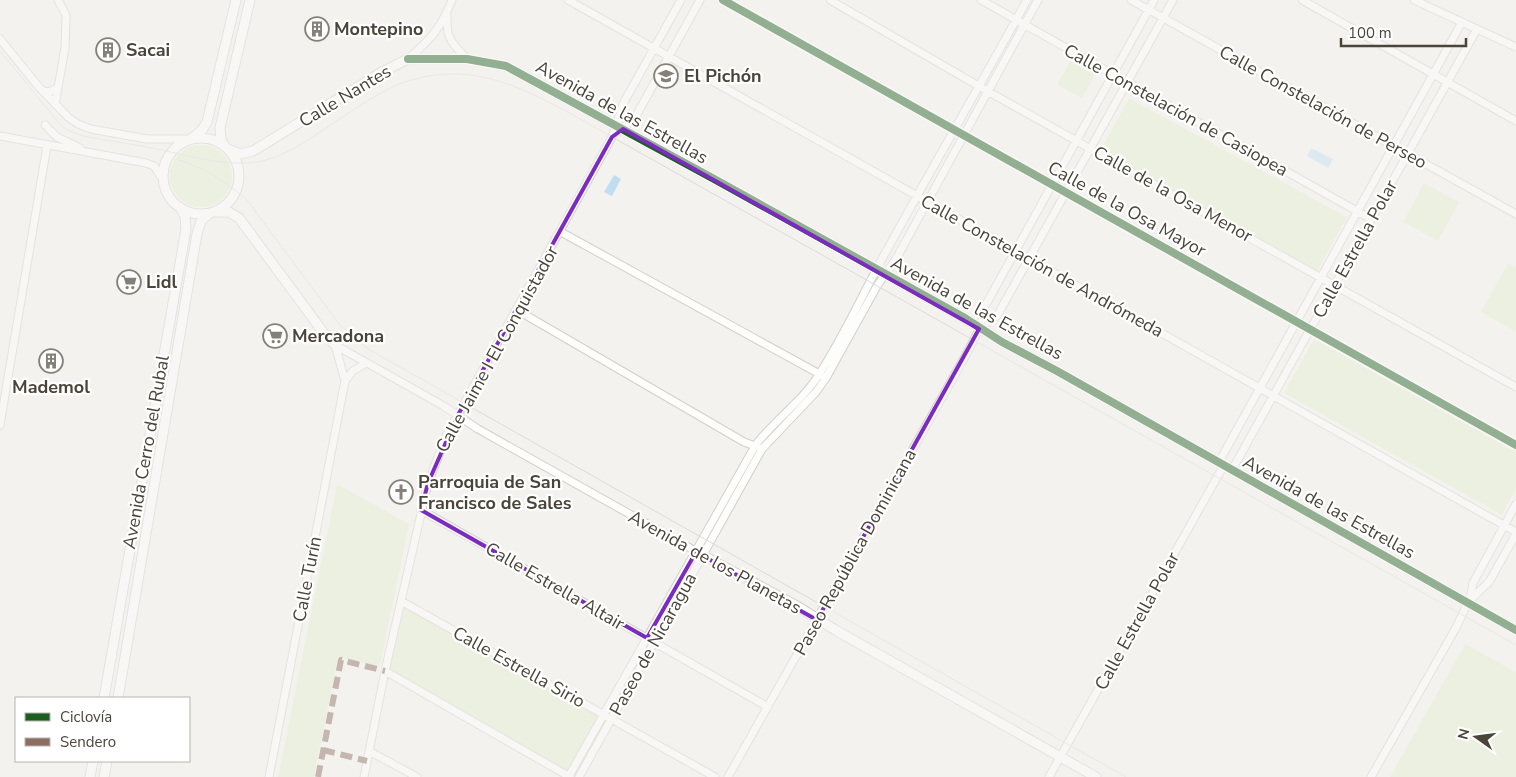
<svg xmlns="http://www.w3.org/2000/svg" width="1516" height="777" font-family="'Nunito Sans',sans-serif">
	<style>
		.green { fill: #e1eecf }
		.water { fill: #c0ddf1 }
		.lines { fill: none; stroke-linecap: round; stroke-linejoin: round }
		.minor-casing { stroke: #d2d0cb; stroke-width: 9 }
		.tertiary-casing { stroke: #d2d0cb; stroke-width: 11 }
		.minor { stroke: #fdfdfc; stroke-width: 7 }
		.tertiary { stroke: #fdfdfc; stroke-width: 9 }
		.tram { stroke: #dbdbda; stroke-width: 1 }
		.quiet { stroke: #8d6e63; stroke-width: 6; stroke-dasharray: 12 6; stroke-linecap: butt }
		.cycleway-casing { stroke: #fff; stroke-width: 11 }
		.cycleway { stroke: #1b5e20; stroke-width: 8 }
		.marked { fill: none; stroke: #7b2cbf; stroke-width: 4; stroke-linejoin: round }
		.labels { text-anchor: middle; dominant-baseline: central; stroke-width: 4.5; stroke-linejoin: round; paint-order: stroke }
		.poi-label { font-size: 18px; font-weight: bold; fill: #4b4439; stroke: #fff; text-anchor: start }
		.street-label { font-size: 18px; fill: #4b4439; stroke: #fff }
	</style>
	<rect width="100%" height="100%" fill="#f4f2ee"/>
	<!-- green -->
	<path class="green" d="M1070,61l25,14 -13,23 -25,-13z
		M1129,98l218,119 -30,54 -216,-122z
		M170 176a31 31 0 1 1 62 0a31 31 0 1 1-62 0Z
		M1424,183l35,19 -21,39 -35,-19z
		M1508,263l8,5v64l-35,-20z
		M1314,339l202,113v37l-14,26 -218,-122z
		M337,484l72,40 -29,142 -42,-9 -24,120h-36z
		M401,602l203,114 -32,57 -186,-103z
		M1465,644l51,28v105h-126z"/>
	<!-- water -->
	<path class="water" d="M1311,148l22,11 -5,9 -21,-12z
		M614,175l7,4 -9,17 -8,-4z"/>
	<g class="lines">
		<!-- minor casing -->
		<g class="minor-casing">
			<path id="minor" d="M568,0l948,532
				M723,0l793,445
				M830,0l159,92 527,295
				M981,0l390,219
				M1131,0l385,214
				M1302,0l214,121
				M1414,0l102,47
				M447,16c-1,23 5,27 20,43
				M0,39l38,47 30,31 10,7 13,5 56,10h42
				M408,59c23,-20 33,-31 44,-59
				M58,88l7,-40 1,-33 -8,-15
				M43,91l6,1 9,-4 -3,16
				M45,125l12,12 23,11
				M620,131l16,-15 64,-116
				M0,136l146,27 8,3 8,12
				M561,232l262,144
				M517,310l227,132 14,5
				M981,326l16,-10 176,-316
				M335,345l107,60 36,24 221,124
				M335,345l10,36
				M0,425l47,-279
				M1219,462l243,-440
				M1232,470l245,-441
				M421,510l347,197
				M1470,600l3,-17 43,-79
				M401,601l314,176
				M385,671l185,106
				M369,751l48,26
				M569,776l186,-330c19,-26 48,-45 65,-73 25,-39 44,-82 67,-123 46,-84 94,-166 140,-250
				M269,777l76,-396 8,-10 13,-8
				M364,777l21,-106 43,-188 19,-49 165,-297 12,-35 57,-102
				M579,777l183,-328 54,-57 10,-14 51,-92 19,-27 142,-259
				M728,777l239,-424 14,-27 3,-18 170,-308
				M1049,777l175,-312
				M1371,777l86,-151 11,-24 21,-20 27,-48"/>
		</g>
		<!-- tertiary casing -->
		<g class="tertiary-casing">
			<path id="tertiary" d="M192,138l10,-8 5,-8 29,-122
				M163 176a38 38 0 1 1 76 0a38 38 0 1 1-76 0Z
				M224,145l-3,-5 -1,-12 30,-128
				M228,149l12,5 13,-3 129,-79 26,-13h59l39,7 210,114 249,138 37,24 55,29 459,259
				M216,212h13l10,6 84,114 12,13
				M702,555l95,51 40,25 259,146
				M104,698l82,-469 -1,-13 -5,-9
				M118,698l79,-464 4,-13 9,-8
				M90,777l3,-16
				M104,777l3,-16"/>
		</g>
		<!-- minor -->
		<use href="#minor" class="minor"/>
		<!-- tertiary -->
		<use href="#tertiary" class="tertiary"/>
		<!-- tram -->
		<path class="tram" d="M0,51l58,71 9,8 16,6c25,5 50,8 74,13 33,7 76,20 109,11 26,-7 50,-26 72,-40 19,-12 38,-26 59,-35 66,-26 118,-2 176,30l943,530
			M176,159c28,8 49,22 71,41l93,125 28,24 758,428"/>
		<!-- quiet -->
		<path class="quiet" d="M323,750l44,11
			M318,777l23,-117 44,11"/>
		<!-- cycleway casing -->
		<g class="cycleway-casing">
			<path id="cycleway" d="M723,0l793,445
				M408,59h59l39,7 210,114 249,138 37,24 55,29 459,259"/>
		</g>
		<!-- cycleway -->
		<use href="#cycleway" class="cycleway"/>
	</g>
	<!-- marked area -->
	<path d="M0 0H1516V777H0ZM623,129l356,200 -162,291 -121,-68 -49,86 -226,-128 7,-27 30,-68 154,-278z" fill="#f4f2ee" fill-opacity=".55" fill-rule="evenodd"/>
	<path class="marked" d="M623,129l356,200 -162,291 -121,-68 -49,86 -226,-128 7,-27 30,-68 154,-278z"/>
	<!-- icons -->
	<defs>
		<g id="building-ring" transform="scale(1.25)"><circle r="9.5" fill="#fff" stroke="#868178" stroke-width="1.5"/><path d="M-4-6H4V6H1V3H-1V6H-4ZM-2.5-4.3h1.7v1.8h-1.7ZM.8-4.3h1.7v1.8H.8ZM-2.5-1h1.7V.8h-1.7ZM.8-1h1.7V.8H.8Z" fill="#868178"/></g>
		<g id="school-ring" transform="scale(1.25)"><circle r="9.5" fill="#fff" stroke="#868178" stroke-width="1.5"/><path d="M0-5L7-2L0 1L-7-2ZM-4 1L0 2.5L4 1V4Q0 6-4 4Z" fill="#868178"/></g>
		<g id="supermarket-ring" transform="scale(1.25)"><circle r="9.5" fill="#fff" stroke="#868178" stroke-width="1.5"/><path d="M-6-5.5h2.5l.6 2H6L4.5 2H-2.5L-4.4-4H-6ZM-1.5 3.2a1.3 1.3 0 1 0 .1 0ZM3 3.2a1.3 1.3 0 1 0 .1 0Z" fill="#868178"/></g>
		<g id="church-ring" transform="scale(1.25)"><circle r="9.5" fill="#fff" stroke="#868178" stroke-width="1.5"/><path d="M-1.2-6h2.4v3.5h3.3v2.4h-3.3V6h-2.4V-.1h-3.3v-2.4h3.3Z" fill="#868178"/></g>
	</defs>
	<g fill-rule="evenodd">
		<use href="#building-ring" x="317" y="29"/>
		<use href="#building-ring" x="108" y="50"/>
		<use href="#school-ring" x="666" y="76"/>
		<use href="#supermarket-ring" x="129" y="282"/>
		<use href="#supermarket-ring" x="275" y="336"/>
		<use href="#building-ring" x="51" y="361"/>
		<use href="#church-ring" x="401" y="492"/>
	</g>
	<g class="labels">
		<!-- poi labels -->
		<g class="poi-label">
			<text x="334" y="29">Montepino</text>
			<text x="126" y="50">Sacai</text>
			<text x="684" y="76">El Pichón</text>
			<text x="146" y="282">Lidl</text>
			<text x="292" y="336">Mercadona</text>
			<text x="51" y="387" text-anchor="middle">Mademol</text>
			<text x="418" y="482">Parroquia de San<tspan x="418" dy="21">Francisco de Sales</tspan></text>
		</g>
		<!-- street labels -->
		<g class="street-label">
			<text transform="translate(345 96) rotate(-31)">Calle Nantes</text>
			<text transform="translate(1323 107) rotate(29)">Calle Constelación de Perseo</text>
			<text transform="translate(1176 110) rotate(29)">Calle Constelación de Casiopea</text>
			<text transform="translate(622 112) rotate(29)">Avenida de las Estrellas</text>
			<text transform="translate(1173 194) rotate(29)">Calle de la Osa Menor</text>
			<text transform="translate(1127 209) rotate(29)">Calle de la Osa Mayor</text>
			<text transform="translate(1355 249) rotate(-61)">Calle Estrella Polar</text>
			<text transform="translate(1042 266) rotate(29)">Calle Constelación de Andrómeda</text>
			<text transform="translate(977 308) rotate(29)">Avenida de las Estrellas</text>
			<text transform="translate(497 349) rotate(-61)">Calle Jaime I El Conquistador</text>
			<text transform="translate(146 452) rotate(-80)">Avenida Cerro del Rubal</text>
			<text transform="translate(1329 507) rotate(29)">Avenida de las Estrellas</text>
			<text transform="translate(855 552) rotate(-61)">Paseo República Dominicana</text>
			<text transform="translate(715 562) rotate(29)">Avenida de los Planetas</text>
			<text transform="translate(307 579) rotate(-79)">Calle Turín</text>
			<text transform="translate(555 586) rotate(30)">Calle Estrella Altair</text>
			<text transform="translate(1137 621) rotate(-61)">Calle Estrella Polar</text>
			<text transform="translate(653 644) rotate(-61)">Paseo de Nicaragua</text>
			<text transform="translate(519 667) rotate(29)">Calle Estrella Sirio</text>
		</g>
	</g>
	<!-- legend -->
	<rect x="15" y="697" width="175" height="65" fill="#ffffff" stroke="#b7b4b0"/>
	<rect x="25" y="713" width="25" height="8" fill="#1b5e20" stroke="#b7b4b0"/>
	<text x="60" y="722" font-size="15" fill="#4b4439">Ciclovía</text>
	<rect x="25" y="738" width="25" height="8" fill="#8d6e63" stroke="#b7b4b0"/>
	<text x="60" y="747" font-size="15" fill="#4b4439">Sendero</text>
	<!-- north arrow -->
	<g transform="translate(1476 737) rotate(284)" stroke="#ffffff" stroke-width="4" paint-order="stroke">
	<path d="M0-4L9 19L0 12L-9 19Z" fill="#4b4439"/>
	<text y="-8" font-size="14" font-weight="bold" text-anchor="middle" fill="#4b4439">N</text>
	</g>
	<!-- scale -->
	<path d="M1341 38v8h125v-8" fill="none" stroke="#4b4439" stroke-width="2.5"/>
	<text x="1348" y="38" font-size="15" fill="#4b4439" stroke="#ffffff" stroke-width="4" paint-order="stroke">100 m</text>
</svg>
